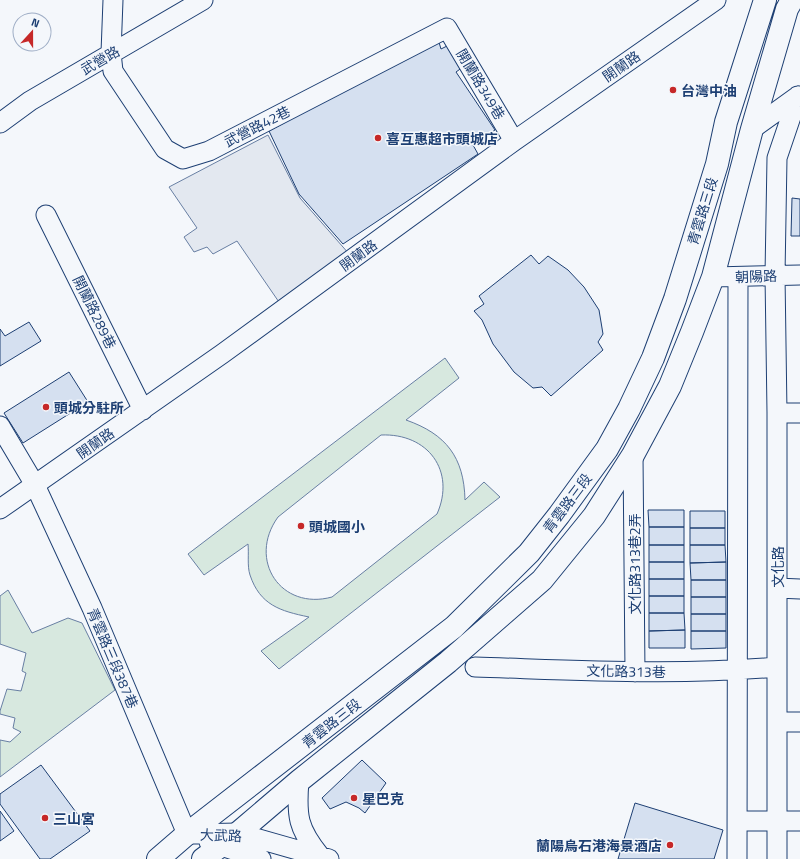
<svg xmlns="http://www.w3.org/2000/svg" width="800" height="859" font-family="'Titillium Web','Noto Sans TC',sans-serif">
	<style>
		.green { fill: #d7e8df; stroke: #687fa3; fill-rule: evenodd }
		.parking { fill: #e3e8f0; stroke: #687fa3 }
		.building { fill: #d5e0f0; stroke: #1d3f73 }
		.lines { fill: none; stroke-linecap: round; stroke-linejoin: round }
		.minor-casing { stroke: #1d3f73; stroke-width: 21 }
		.major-casing { stroke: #1d3f73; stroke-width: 24 }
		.minor { stroke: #f4f7fb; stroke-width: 19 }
		.major { stroke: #f4f7fb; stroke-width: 22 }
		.poi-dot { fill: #c62828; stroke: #f4f7fb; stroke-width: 1.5 }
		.labels { text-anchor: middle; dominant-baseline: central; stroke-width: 3; stroke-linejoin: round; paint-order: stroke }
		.street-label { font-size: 14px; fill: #1d3f73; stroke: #f4f7fb }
		.poi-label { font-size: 14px; font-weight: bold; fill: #1d3f73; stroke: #f4f7fb; text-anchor: start }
	</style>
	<rect width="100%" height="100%" fill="#f4f7fb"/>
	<!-- green -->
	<path class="green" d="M445,358l14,20 -53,42c40,14 58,37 59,80l19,-18 16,15 -221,172 -18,-18 48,-34c-29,-6 -49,-12 -59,-42 -3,-9 -1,-21 -2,-31l-44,31 -16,-21zM381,435c47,-2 75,36 56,79l-105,83c-51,14 -85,-37 -54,-80z
		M8,590l24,43 36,-15 14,5 33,67 -115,87v-37l10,2 11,-10 -8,-4 2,-10 -15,-4v-3l7,-22 14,2 5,-18 -4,-2 4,-18 -26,-9v-48z"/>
	<!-- parking -->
	<path class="parking" d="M268,135l32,63 50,57 -69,50 -44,-64 -24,13 -6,-7 -13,5 -10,-15 13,-9 -28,-41z"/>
	<!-- building -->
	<path class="building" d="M438,39l3,10 8,-4 14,22 -7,5 39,58 -22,15 5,9 -135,90 -44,-50 -30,-63z
		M792,198l8,1v37h-9z
		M531,255l8,9 9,-8 20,14 16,17 15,23 4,24 -5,8 5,8 -52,46 -9,-9 -9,1 -19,-16 -21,-28 -11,-24 -8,-9 10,-7 -5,-8z
		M29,322l12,19 -41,25v-37l5,7z
		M69,372l19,30 -65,41 -19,-30z
		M648,510h36v17h-35z
		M690,511h35v17h-35z
		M649,527h35v18h-35z
		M690,528h35v17h-35z
		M649,545h35v17h-35z
		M690,545h35l1,17 -36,1z
		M649,562h35v17h-35z
		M726,562v18h-35l-1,-17z
		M649,579h35v17h-35z
		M691,580h35v17h-35z
		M649,596h35v17h-35z
		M691,597h35v17h-35z
		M649,613h35l1,17 -36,1z
		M691,614h35v17h-35z
		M685,630v18h-36v-17z
		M691,631h35v17l-35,1z
		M362,760l24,23 -21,30 -6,-5 -13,-6 -16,7 -8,-11z
		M41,765l49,66 -40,28h-10l-40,-55v-10z
		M635,803l88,27 -9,29h-96z
		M0,811l14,20 -14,10z"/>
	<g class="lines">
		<!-- minor casing -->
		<g class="minor-casing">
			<path id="minor" d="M113,0l-2,53 2,18 52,78 18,10 26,-8 238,-123 67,113
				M0,123l30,-22 173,-101
				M752,129l46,-33
				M46,215l97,195
				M713,277l87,-2
				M777,413h23
				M0,426l35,59 57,123 95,226
				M633,455l2,217
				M0,509l222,-155 292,-213 202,-141
				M777,588l23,1
				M475,667c100,3 201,9 302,0
				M777,722h23
				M299,781c-3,35 -1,48 21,75
				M738,821h62
				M187,834l51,-1 91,26
				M209,842l52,17
				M737,859l1,-582
				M777,859v-446l-2,-138 2,-117 21,-62h2"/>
		</g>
		<!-- major casing -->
		<g class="major-casing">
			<path id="major" d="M158,859l29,-25 267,-207 75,-74 30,-38 48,-66 22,-40 24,-51 22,-59 42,-135 9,-42 39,-122
				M203,859l35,-26 61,-52 149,-119 94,-82 52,-64 39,-61 37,-69 22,-54 21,-55 39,-148 35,-120 5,-9"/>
		</g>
		<!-- minor -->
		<use href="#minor" class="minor"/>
		<!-- major -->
		<use href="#major" class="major"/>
	</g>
	<!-- markers -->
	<g class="poi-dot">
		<circle cx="673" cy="90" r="4"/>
		<circle cx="378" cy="138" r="4"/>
		<circle cx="46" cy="407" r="4"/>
		<circle cx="301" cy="526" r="4"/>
		<circle cx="354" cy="798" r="4"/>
		<circle cx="45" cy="818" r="4"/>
		<circle cx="670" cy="845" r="4"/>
	</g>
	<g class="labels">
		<!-- street labels -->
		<g class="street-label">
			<text transform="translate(100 60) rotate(-30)">武營路</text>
			<text transform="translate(621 66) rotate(-35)">開蘭路</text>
			<text transform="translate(481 84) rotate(59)">開蘭路349巷</text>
			<text transform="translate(257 126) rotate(-27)">武營路42巷</text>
			<text transform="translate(702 211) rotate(-73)">青雲路三段</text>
			<text transform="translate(358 255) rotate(-36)">開蘭路</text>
			<text transform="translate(756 276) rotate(-2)">朝陽路</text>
			<text transform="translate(95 312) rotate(64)">開蘭路289巷</text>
			<text transform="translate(95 443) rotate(-35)">開蘭路</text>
			<text transform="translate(567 503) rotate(-53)">青雲路三段</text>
			<text transform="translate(634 564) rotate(-90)">文化路313巷2弄</text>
			<text transform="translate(777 567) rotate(-90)">文化路</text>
			<text transform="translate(113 658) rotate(67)">青雲路三段387巷</text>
			<text transform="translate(626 671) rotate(1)">文化路313巷</text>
			<text transform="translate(331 723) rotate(-38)">青雲路三段</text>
			<text transform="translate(221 835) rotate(2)">大武路</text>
		</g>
		<!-- poi labels -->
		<g class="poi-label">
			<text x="681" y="90">台灣中油</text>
			<text x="386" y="138">喜互惠超市頭城店</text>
			<text x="54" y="407">頭城分駐所</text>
			<text x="309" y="526">頭城國小</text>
			<text x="362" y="798">星巴克</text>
			<text x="53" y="818">三山宮</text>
			<text x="662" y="845" text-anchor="end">蘭陽烏石港海景酒店</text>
		</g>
	</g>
	<!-- north arrow -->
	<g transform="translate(32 32) rotate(21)"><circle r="19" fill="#f4f7fb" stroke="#9eadc5"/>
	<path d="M0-3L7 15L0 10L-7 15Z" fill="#c62828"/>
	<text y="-6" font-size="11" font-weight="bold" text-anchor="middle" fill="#1d3f73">N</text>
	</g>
</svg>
